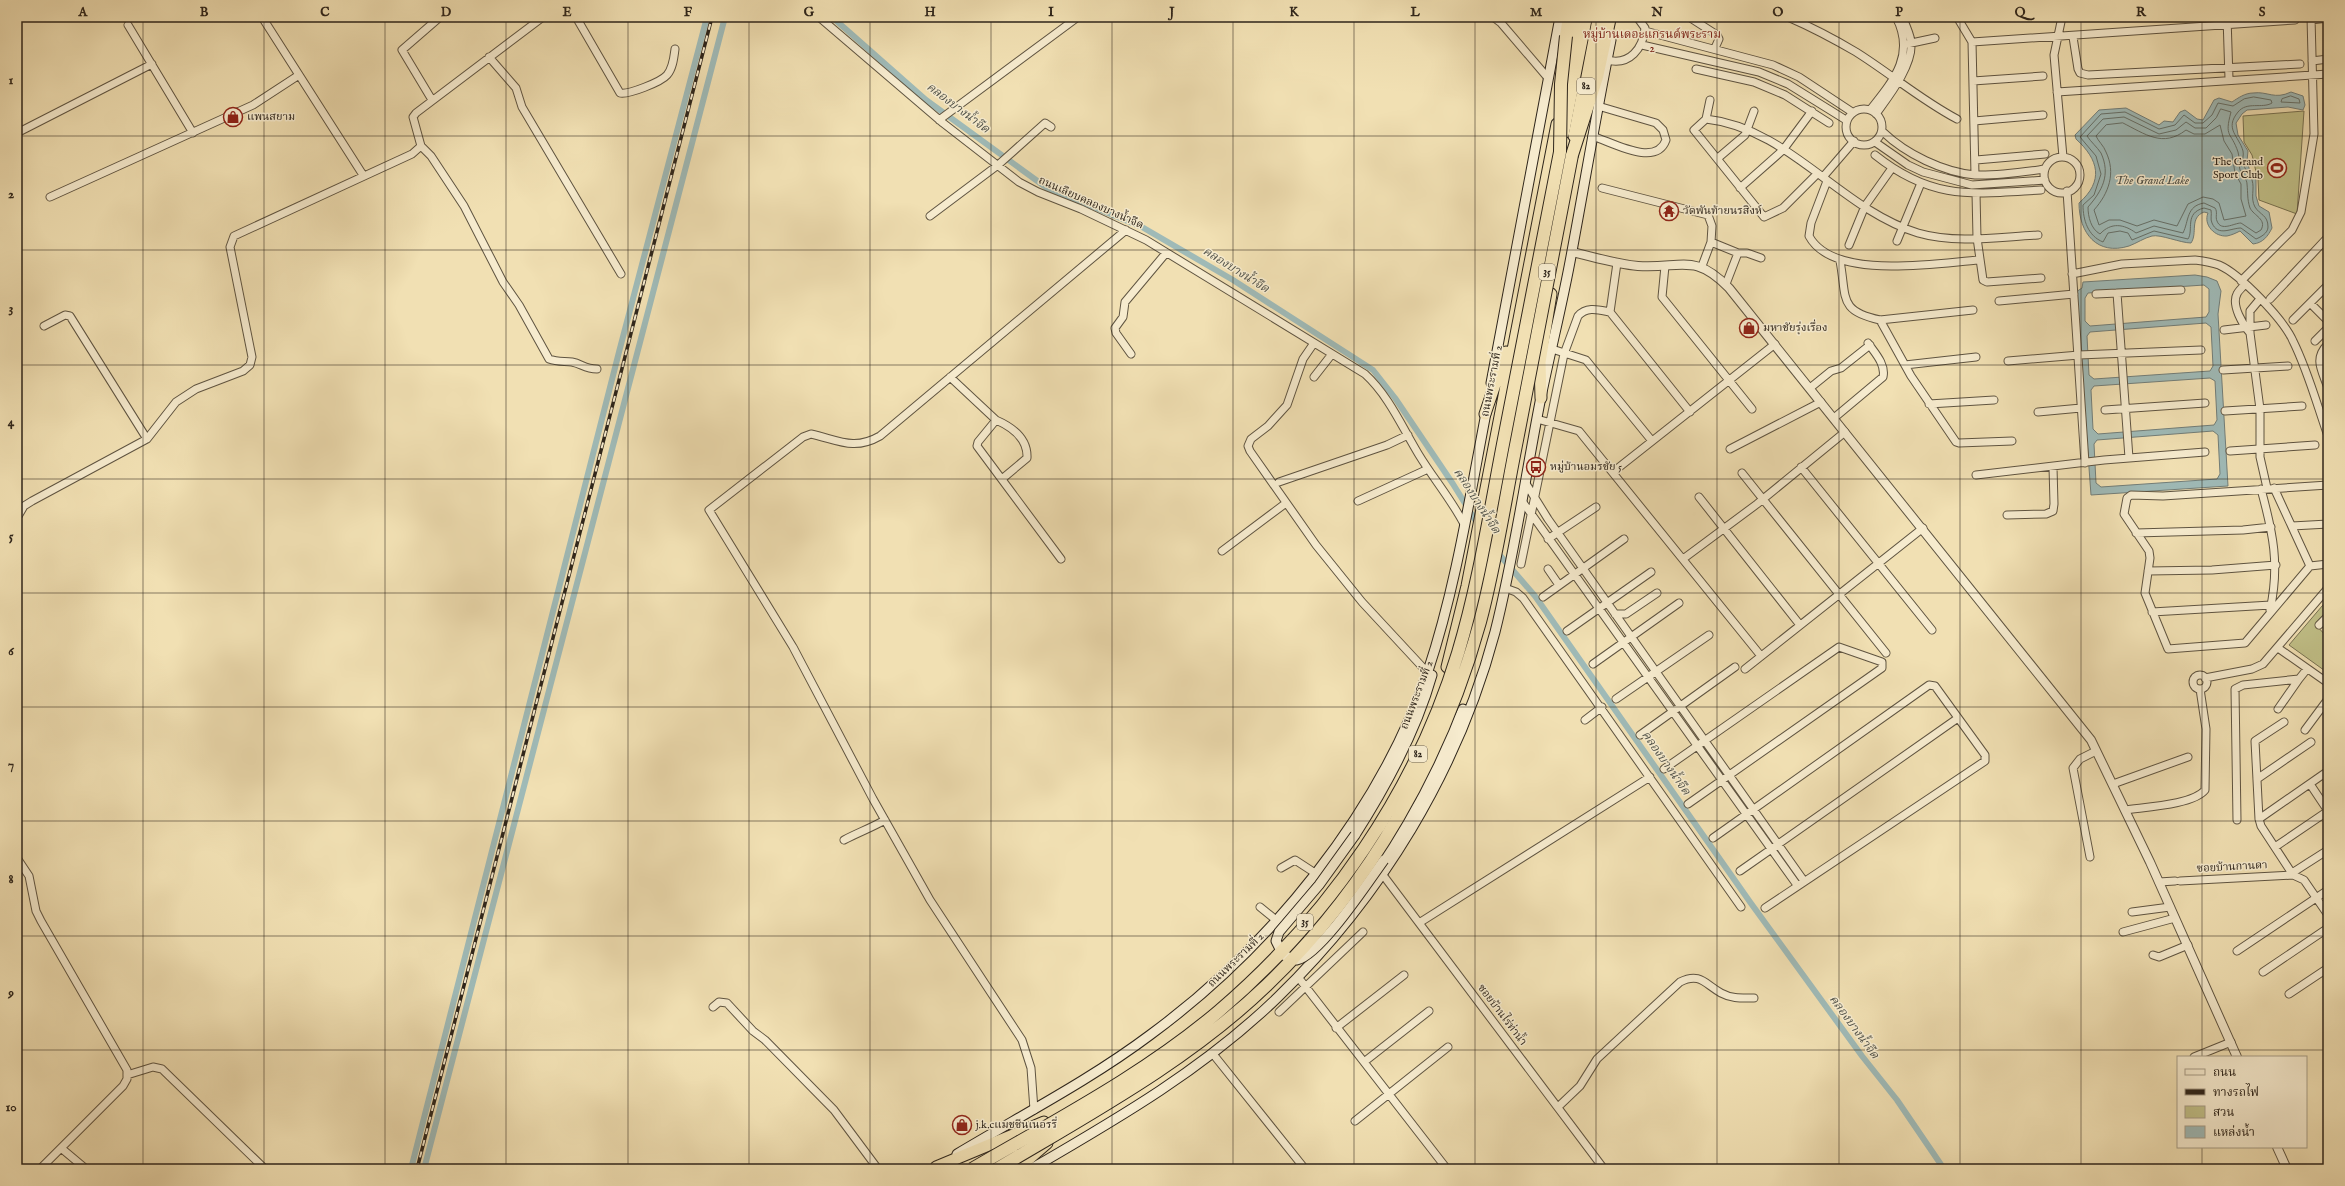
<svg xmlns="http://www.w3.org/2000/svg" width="2345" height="1186" font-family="'IM FELL English','Noto Serif Thai',serif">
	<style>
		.green { fill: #c1c088; stroke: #787252 }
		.water { fill: #9fbab7; stroke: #727e79; fill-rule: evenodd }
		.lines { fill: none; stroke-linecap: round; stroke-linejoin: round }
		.shore { stroke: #667069; stroke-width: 1 }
		.canal { stroke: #9fbab7; stroke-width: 6 }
		.minor-casing { stroke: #5f5441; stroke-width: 9 }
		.tertiary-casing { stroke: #5f5441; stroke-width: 10 }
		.secondary-casing { stroke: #2e251b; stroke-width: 11 }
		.trunk-casing { stroke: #2e251b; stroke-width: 13 }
		.motorway-casing { stroke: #2e251b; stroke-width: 14 }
		.minor { stroke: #f6ebce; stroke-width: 7 }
		.tertiary { stroke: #f6ebce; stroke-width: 8 }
		.secondary { stroke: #f6ebce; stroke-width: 9 }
		.trunk { stroke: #f1e0b3; stroke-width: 11 }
		.motorway { stroke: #f1e0b3; stroke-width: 12 }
		.rail-casing { stroke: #2e251b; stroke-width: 3.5 }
		.rail { stroke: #f6ebce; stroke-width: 2; stroke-dasharray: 6; stroke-linecap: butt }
		.secondary-bridge-casing { stroke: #2e251b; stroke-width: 11; stroke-linecap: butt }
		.motorway-bridge-casing { stroke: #2e251b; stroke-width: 14; stroke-linecap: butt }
		.secondary-bridge { stroke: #f6ebce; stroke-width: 9 }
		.motorway-bridge { stroke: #f1e0b3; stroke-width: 12 }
		.grid { fill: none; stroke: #2e251b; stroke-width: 1; stroke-opacity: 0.55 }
		.labels { text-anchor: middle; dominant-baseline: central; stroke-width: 3; stroke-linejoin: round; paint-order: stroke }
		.shield { fill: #f6ebce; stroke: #6a6051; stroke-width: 1 }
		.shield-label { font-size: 10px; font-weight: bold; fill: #2e251b }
		.poi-label { font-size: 11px; fill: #2e251b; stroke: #f6ebce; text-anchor: start }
		.street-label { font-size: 11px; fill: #2e251b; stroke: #f6ebce }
		.neighbourhood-label { font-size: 12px; fill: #7a1f14; stroke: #f6ebce }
		.water-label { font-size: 12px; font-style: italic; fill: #50524a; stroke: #f6ebce }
		.neatline { fill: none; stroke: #2e251b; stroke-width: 1.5 }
		.grid-label { font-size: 13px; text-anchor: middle; font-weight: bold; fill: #2e251b }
	</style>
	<rect width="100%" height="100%" fill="#f1e0b3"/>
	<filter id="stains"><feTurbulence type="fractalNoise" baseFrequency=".005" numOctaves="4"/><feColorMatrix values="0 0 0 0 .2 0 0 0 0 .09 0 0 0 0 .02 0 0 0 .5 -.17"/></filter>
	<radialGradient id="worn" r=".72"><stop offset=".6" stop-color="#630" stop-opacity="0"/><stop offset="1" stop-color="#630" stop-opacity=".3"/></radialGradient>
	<!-- green -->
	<path class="green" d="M2304,111l-7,103 -38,-14 -1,-20 -6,-25 -8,-13 -1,-26z
		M2328,599l-1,14 -12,11 13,14v35l-39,-28z"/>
	<!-- water -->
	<path class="water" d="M2291,92l12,4 2,9 -2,5 -15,-3 -41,3 -5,4 -6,9 2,12 10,16 -1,10 2,7 7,12v16l3,10 10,6 3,16c-4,8 -9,15 -19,16l-13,-13c-4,2 -8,4 -13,5 -12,1 -24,-11 -19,-23l-4,-1c-15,6 -6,21 -13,31 -10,0 -31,-9 -39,-7 -8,2 -15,7 -23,10 -32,10 -50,-13 -50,-43 25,-22 20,-43 -3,-64l-1,-4 24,-25 27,-2 33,17 5,-4 9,1 7,-10 5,-2 12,9 6,1 11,-20 5,-2 13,4c6,-4 13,-9 21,-9 15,-2 21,7 38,-1z
		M2195,275l12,2 10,4 4,10 -3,23 10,172 -137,9 -15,-203 6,-4 1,-6zM2204,285l5,4v23l-3,5 -116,9 -5,-5v-23l3,-5zM2206,323l5,4 2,39 -3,5 -116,8 -5,-4 -2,-39 3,-4zM2210,378l5,3 2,39 -3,5 -116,9 -5,-5 -2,-39 3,-4zM2213,431l5,4 2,39 -3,5 -116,8 -5,-4 -2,-39 3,-4z"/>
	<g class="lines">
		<!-- shore -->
		<path class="shore" d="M2291,96l8,3 1,4 -19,-1 1,-3z
			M2254,97l17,3 1,3c-10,6 -25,-2 -34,9 -14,17 1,24 5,39 1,4 -1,8 0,12 2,7 6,11 9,17 3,9 -2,18 3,27 5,8 13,8 13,20 0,6 -7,10 -12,12l-15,-11c-10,0 -23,9 -29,-5 -2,-4 0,-8 -1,-13l-7,-2c-20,5 -10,22 -16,31l-34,-8 -22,9 -4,-7 -8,-2 -12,2 -5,9c-15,-6 -20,-22 -20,-37l11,-10 7,-21 -5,-18 -16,-19 21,-23 24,-2 34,17 16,-4 9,-10 11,8h8l9,-8 6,-12 15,3 11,-7z
			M2221,109l10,3c-7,26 0,19 7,40 2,5 0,12 2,18 2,5 7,9 7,14 1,9 0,15 3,24 4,8 17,11 11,22l-5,3 -15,-10c-7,0 -20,9 -24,-2 -2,-4 1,-9 -2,-13l-11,-5c-18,3 -15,18 -21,30l-29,-7 -18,7c-12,-9 -25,-11 -36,1 -9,-5 -12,-17 -12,-27 14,-16 23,-32 13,-54 -4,-6 -10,-11 -14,-17l16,-17 21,-2 35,17 17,-4 10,-8 9,6h11l10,-10z
			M2123,123c22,11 40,25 63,7l8,4h11l15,-9 4,16 8,13 3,19 6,11v15l5,17 -22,4 -5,-17 -6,-4 -10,-2 -15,7 -11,22 -23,-6 -17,6 -17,-6h-11l-10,5 -5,-15c15,-17 22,-37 12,-58 -2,-6 -8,-11 -10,-16l10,-11z"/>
		<!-- canal -->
		<path class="canal" d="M832,17l94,83 121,88 95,39 91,53 140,90 22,28 58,86 26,42
			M1485,538l50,58 215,306 112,154 35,44 47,69
			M411,1169l208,-817 88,-335
			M424,1169l301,-1152"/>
		<!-- minor casing -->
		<g class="minor-casing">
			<path id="minor" d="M262,17l101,158
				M576,17l44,76c8,2 41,-11 47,-18 6,-7 7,-18 8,-26
				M819,17l124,106 76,59 19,10 43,17 65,31 219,134c24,22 37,53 54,81 14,23 32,44 45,69
				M1493,17l8,6 47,55
				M1689,17l28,18 2,4 -4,9
				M1788,17c23,10 46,22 68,35 35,22 65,48 101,67
				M1957,17l15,25 3,133
				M2062,17l-8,38 9,102
				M2227,17l2,62
				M2311,20l17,-2
				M128,25l65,108
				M1645,31l128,34 26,12 53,35
				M2073,37l5,32 2,4 8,2 212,-11
				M1972,42l323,-22
				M1907,44l28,-6
				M1642,45l117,27 29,12 58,36
				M489,57l27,31 6,19 99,167
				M1607,60c23,6 36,-12 38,-32l-8,-11
				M2312,61l16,-2
				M1696,69l58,13 31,13 44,28
				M1973,81l70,-5
				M2057,92l271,-18
				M432,100l-30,-50 38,-33
				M1710,100l-4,19 -12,11 70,87 19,-9 34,-34
				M1846 127a18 18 0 1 1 36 0a18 18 0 1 1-36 0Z
				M1870,110c23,-29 46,-55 26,-93
				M1876,114c12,-17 37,-48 35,-71 0,-8 -6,-18 -8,-26
				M1706,119c83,9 134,90 212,114 38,11 81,4 120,2
				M939,120l139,-103
				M1974,121l69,-6
				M1883,132c23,22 60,40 92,43 22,1 48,-3 70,-6
				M17,133l135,-69
				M1592,136c20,6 64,32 74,4l-3,-10 -7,-7 -58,-17
				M1875,142l33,23 15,7 49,13 73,-5
				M421,146l10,10 33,50 39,76 16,23 30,54c8,3 15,2 23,3 10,2 13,7 25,7
				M1875,155c58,46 97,39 166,35
				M2044 175a18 18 0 1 1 36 0a18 18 0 1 1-36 0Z
				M1718,158l27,-23 9,-24
				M1976,160l69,-6
				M1823,177l31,-36
				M1827,181l-16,42 -2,13c24,45 127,27 170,24
				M1602,188l106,27 4,11 -1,16 27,11 -12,31
				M1740,188l43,-38 29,-39
				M2067,191l18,272
				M1976,193l1,45 6,42 4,2 54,-4
				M50,197l203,-92 46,-30
				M930,216l68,-51 47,-42 6,4
				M1897,241l24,-58
				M1849,245l16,-39 27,-38
				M1738,253h9l14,5
				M1840,261c7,37 -2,50 40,59l93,-10
				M1617,263l-7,49 80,100
				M1665,266l-3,31 90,112
				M1702,266l9,-24
				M2072,274l50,-10 73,-4c8,1 16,2 24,5 21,9 65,55 74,76 15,30 24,64 35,95
				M2241,281l51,-51 9,-18 13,-78 -3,-117
				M2245,284c-2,3 -7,7 -8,10 -6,11 6,31 13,39
				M2117,293l12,165
				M2096,294l85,-4
				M2260,299l-10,12v22l10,76v48l7,31
				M2270,299l58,-62
				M1999,301l75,-7
				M2310,303l18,18
				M1880,320l31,56 45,66 3,1 53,-2
				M2293,320l35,-35
				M44,326l21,-11 5,1 77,123
				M2224,330l42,-5
				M2315,341l13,-13
				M1314,343l-11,16 -16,46 -19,21 -17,13 -3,7 2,5 66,94 46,57 65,70
				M2328,344c-15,15 -6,26 0,44
				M1552,349l34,11 66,81
				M1131,354l-15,-21 -1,-5 8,-11 2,-15 41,-49
				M2008,361l71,-6 122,-5
				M2322,361l6,-6
				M1905,365l71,-8
				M2223,370l65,-4
				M950,377l46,43 -18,22 -1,4 84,113
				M1314,377l18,-23
				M1810,388l21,-17 10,-3 29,-23
				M1929,404l65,-4
				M2105,410l100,-7
				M2225,411l77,-5
				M2038,412l43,-4
				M1834,418l49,-41c3,-13 -9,-25 -15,-34
				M1537,419l42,12 182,225
				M996,420c16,7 32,19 31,38l-25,21
				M1730,449l91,-47
				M2230,451l85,-6
				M1801,467l131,163
				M1613,472l162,-128
				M1742,473l144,180
				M1976,475l128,-15 101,-8
				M1279,482l108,-37 21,-10
				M1525,482l23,37 256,362
				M2328,485l-165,11 -32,-1 -4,3 -3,16 25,37 1,7 -5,35 23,56 77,-6 65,-77 18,-2
				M2274,488l36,78
				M2261,489c12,44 19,76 9,121
				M1699,497l101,128
				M1358,501l70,-32
				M1522,501l275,384
				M2007,515l39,-1 7,-3 1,-7 -1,-37
				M17,518l7,-12 8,-5 115,-62 29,-37 20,-13 47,-18 7,-6 2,-8 -22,-110 4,-11 178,-82 9,-8 -8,-29 3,-4 127,-96
				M2292,526l36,-2
				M2136,533l107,-3 28,-3
				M1548,539l48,-32
				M1222,551l64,-48
				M1683,559l74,-55 88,-72
				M1521,564l43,-210 14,-38c9,-10 21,-6 32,-4
				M1548,569l11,16
				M2148,571l64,-1 64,-5
				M1505,588l11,4 7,6 218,309
				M1543,597l81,-58
				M2152,612l119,-7
				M1615,614h11l31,-21
				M2319,625l9,-9
				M1567,631l84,-59
				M2278,648l50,35
				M1593,664l86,-61
				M1745,669l178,-141
				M2193 682a7 7 0 1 1 14 0a7 7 0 1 1-14 0Z
				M2205,678l47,-9 11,-5 65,-76
				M1616,699l93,-64
				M2278,709l21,-30
				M1585,720l17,-13
				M2284,722l-29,19 4,78 2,7 32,49
				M2305,730l23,-31
				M1640,735l95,-68
				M1664,769l175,-122 43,15v6l-194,136
				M2257,779l54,-37
				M2113,784l75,-27
				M2310,784l18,27
				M2125,810c19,-3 68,-5 80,-20l1,-61 -6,-40
				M2259,819l69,-48
				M2237,820l-2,-131 8,-4 56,-6 8,-10
				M1713,838l216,-153 6,1 50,69v6l-220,147
				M844,840c13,-7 27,-12 41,-20
				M2275,847l53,-36
				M2090,857l-17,-89 7,-9 16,-8
				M17,858l12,18 7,35 5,10 86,149v9l-4,7 -83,83
				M1281,868l14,-8 20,13
				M1740,871l218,-153
				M2292,873l36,-23
				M1383,875l221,294
				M2180,881l113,-6 11,5 24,35
				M2159,882l16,-1
				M1260,907l16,13
				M2132,912l38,-5
				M1419,923l231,-146
				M2123,932l52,-14
				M2237,951l91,-61
				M2153,955l6,2 29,-12
				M2263,972l65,-44
				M1298,977l149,192
				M2289,994l39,-26
				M713,1007l6,-5 8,1 26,28 12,9 69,70 44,59
				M1279,1012l84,-80
				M1336,1028l68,-53
				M1213,1054l92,115
				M2194,1057l37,-15
				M1364,1062l65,-51
				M127,1075l26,-8 9,2 103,100
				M1558,1107l22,-21 17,-27 83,-77c20,-10 25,2 41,11 11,6 21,5 33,5
				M1034,1110l-3,-42 -9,-28 -92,-140 -57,-101 -80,-152 -84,-137 94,-73 8,-3c27,6 43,17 69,2l246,-206
				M1355,1121l93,-74
				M61,1148l25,21"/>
		</g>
		<!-- tertiary casing -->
		<g class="tertiary-casing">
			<path id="tertiary" d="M1572,252c22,5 44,12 66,14 43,3 56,-14 91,22l362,452 59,122 87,195
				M2277,1147l10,22"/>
		</g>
		<!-- secondary casing -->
		<g class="secondary-casing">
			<path id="secondary" d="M1491,383l69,-366
				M1355,835c32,-50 61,-103 77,-160
				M1384,860l36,-59 43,-92
				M957,1154c65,-39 133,-74 193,-119 120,-88 230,-222 278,-364 28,-84 42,-176 59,-263
				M1031,1169c88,-51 174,-101 247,-172 103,-100 180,-226 217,-365 19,-75 30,-153 45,-230 10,-50 23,-100 32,-151 13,-70 25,-141 39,-211"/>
		</g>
		<!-- trunk casing -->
		<g class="trunk-casing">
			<path id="trunk" d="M1567,73l11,-56
				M1574,136l9,-46
				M1541,398l-1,-36 11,-68
				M1485,414l21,-62
				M1447,667l20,-81 90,-462
				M936,1167l108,-45
				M1017,1169l30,-26"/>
		</g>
		<!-- motorway casing -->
		<g class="motorway-casing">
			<path id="motorway" d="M1566,36l3,-19
				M1583,100l16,-83
				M1563,133l23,-116
				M1572,155l25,-78 13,-60"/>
		</g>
		<!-- minor -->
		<use href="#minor" class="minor"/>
		<!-- tertiary -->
		<use href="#tertiary" class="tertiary"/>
		<!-- secondary -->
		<use href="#secondary" class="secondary"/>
		<!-- trunk -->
		<use href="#trunk" class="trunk"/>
		<!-- motorway -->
		<use href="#motorway" class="motorway"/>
		<!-- rail casing -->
		<g class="rail-casing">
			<path id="rail" d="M417,1169l295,-1152"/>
		</g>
		<!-- rail -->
		<use href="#rail" class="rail"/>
		<!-- secondary-bridge casing -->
		<g class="secondary-bridge-casing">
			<path id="secondary-bridge" d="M1355,835l-36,50 -40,47 -3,9 7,14 14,5c24,-6 71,-78 87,-100"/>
		</g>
		<!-- motorway-bridge casing -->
		<g class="motorway-bridge-casing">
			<path id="motorway-bridge" d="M972,1169c84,-49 173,-95 247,-158 110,-94 197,-219 239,-358 21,-70 32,-142 46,-214 18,-95 37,-191 56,-287l1,-68 5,-48
				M997,1169c94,-56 191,-108 270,-184 103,-99 175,-226 213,-363 16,-60 25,-122 37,-182 18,-95 37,-190 55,-285"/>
		</g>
		<!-- secondary-bridge -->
		<use href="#secondary-bridge" class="secondary-bridge"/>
		<!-- motorway-bridge -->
		<use href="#motorway-bridge" class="motorway-bridge"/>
	</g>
	<!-- grid -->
	<path class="grid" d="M143,17v1152M264,17v1152M385,17v1152M506,17v1152M628,17v1152M749,17v1152M870,17v1152M991,17v1152M1112,17v1152M1233,17v1152M1354,17v1152M1475,17v1152M1596,17v1152M1717,17v1152M1839,17v1152M1960,17v1152M2081,17v1152M2202,17v1040M17,136h2311M17,250h2311M17,365h2311M17,479h2311M17,593h2311M17,707h2311M17,821h2311M17,936h2311M17,1050h2311M2202,1147v22"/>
	<!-- icons -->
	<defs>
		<g id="shop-ring" transform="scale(1)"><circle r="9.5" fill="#f6ebce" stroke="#8f2418" stroke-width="1.5"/><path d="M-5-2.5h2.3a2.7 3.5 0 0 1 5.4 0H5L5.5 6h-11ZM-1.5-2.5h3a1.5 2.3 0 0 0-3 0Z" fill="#8f2418"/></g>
		<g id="stadium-ring" transform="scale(1)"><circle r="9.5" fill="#f6ebce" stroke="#8f2418" stroke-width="1.5"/><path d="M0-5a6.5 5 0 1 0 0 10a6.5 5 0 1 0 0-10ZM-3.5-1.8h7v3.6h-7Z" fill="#8f2418"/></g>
		<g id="temple-ring" transform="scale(1)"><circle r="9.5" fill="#f6ebce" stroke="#8f2418" stroke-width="1.5"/><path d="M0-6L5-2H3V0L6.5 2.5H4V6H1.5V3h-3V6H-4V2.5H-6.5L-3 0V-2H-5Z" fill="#8f2418"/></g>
		<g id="bus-ring" transform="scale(1)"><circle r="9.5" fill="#f6ebce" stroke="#8f2418" stroke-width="1.5"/><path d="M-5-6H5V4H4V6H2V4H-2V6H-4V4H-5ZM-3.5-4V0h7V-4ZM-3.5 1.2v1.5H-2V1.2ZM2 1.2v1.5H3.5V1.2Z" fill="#8f2418"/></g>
	</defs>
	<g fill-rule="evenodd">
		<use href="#shop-ring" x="233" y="117"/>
		<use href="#stadium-ring" x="2277" y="168"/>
		<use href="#temple-ring" x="1669" y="211"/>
		<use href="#shop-ring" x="1749" y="328"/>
		<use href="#bus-ring" x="1536" y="467"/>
		<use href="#shop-ring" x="962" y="1125"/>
	</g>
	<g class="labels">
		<!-- shield labels -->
		<g class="shield">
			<rect x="1577" y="78" width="18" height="16" rx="3"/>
			<rect x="1539" y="264" width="16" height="16" rx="3"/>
			<rect x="1409" y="746" width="18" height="16" rx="3"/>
			<rect x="1297" y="914" width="16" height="16" rx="3"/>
		</g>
		<g class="shield-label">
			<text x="1586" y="86">82</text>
			<text x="1547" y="272">35</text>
			<text x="1418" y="754">82</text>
			<text x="1305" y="922">35</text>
		</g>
		<!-- poi labels -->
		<g class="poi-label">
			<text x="247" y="117">แพนสยาม</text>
			<text x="2263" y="162" text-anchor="end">The Grand<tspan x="2263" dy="13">Sport Club</tspan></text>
			<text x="1683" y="211">วัดพันท้ายนรสิงห์</text>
			<text x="1763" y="328">มหาชัยรุ่งเรื่อง</text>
			<text x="1550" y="467">หมู่บ้านอมรชัย 5</text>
			<text x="976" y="1125">j.k.cแมชชีนเนอรรี่</text>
		</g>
		<!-- street labels -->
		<g class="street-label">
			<text transform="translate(1091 203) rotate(24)">ถนนเลียบคลองบางน้ำจืด</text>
			<text transform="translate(1492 381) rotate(-79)">ถนนพระรามที่ 2</text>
			<text transform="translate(1417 695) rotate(-69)">ถนนพระรามที่ 2</text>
			<text transform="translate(2232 867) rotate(-3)">ซอยบ้านกานดา</text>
			<text transform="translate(1236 960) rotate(-44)">ถนนพระรามที่ 2</text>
			<text transform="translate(1502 1015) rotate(53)">ซอยบ้านไร่ท่าน้ำ</text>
		</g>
		<!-- neighbourhood labels -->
		<g class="neighbourhood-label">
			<text x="1652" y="34">หมู่บ้านเดอะแกรนด์พระราม<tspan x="1652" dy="14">2</tspan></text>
		</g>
		<!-- water labels -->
		<g class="water-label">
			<text transform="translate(958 108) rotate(37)">คลองบางน้ำจืด</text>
			<text x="2152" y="180">The Grand Lake</text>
			<text transform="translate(1236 270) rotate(32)">คลองบางน้ำจืด</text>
			<text transform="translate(1477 501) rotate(57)">คลองบางน้ำจืด</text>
			<text transform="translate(1666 763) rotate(55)">คลองบางน้ำจืด</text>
			<text transform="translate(1854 1027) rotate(54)">คลองบางน้ำจืด</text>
		</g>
	</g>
	<!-- margin -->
	<rect width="2345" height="1186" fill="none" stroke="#f1e0b3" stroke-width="44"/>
	<!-- legend -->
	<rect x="2177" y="1056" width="130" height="92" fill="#f6ebce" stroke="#a69c86"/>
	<rect x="2185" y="1069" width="20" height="6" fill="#f6ebce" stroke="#a69c86"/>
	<text x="2213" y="1076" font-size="12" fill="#2e251b">ถนน</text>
	<rect x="2185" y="1089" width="20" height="6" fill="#2e251b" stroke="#a69c86"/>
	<text x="2213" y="1096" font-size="12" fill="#2e251b">ทางรถไฟ</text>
	<rect x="2185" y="1106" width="20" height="12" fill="#c1c088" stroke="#a69c86"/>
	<text x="2213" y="1116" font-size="12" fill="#2e251b">สวน</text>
	<rect x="2185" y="1126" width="20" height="12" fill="#9fbab7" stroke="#a69c86"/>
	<text x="2213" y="1136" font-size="12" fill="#2e251b">แหล่งน้ำ</text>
	<rect x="22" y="22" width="2301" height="1142" class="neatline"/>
	<g class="grid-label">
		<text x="83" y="16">A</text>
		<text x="204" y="16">B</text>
		<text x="325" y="16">C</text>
		<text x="446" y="16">D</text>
		<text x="567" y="16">E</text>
		<text x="688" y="16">F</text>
		<text x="809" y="16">G</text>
		<text x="930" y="16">H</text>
		<text x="1051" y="16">I</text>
		<text x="1172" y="16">J</text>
		<text x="1294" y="16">K</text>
		<text x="1415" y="16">L</text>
		<text x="1536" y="16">M</text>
		<text x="1657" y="16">N</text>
		<text x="1778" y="16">O</text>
		<text x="1899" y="16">P</text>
		<text x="2020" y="16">Q</text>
		<text x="2141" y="16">R</text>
		<text x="2262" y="16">S</text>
		<text x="11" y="84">1</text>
		<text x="11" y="198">2</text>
		<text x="11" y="312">3</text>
		<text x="11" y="426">4</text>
		<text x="11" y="540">5</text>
		<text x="11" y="655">6</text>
		<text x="11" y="769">7</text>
		<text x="11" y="883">8</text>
		<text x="11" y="997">9</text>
		<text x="11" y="1111">10</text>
	</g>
	<rect width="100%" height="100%" filter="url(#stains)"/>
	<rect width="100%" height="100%" fill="url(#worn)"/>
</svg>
